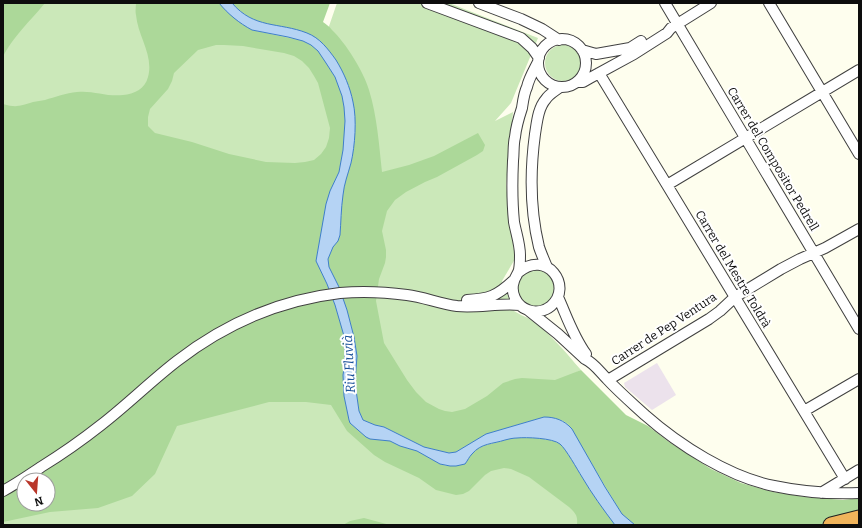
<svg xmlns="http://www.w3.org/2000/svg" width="862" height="528" font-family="Bitter,serif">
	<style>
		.industrial { fill: #ece2ec }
		.green { fill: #cbe8b9; fill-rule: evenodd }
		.forest { fill: #acd899; fill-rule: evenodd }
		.water { fill: #b5d3f4; stroke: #3e7ec9 }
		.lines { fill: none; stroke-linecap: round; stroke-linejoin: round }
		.minor-casing { stroke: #404040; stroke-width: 12 }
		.highway-casing { stroke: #1e1e1e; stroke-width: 17 }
		.minor { stroke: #fff; stroke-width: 10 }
		.highway { stroke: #f0b45b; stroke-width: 15 }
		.labels { text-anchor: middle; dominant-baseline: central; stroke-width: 4; stroke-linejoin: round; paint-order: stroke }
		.street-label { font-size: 12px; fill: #0d0d0d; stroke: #fff }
		.water-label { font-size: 13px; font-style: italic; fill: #1a519b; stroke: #fff }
	</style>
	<rect width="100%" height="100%" fill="#fefeee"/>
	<!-- industrial -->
	<path class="industrial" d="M657,363l19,32 -24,15 -27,-23 -1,-4z"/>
	<!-- green -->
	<path class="green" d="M3,3h232l92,29 10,-29h112l89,35 -27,65 -16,18 18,-9 -7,73 9,74 -13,22 12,30c5,3 9,5 14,7 21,13 37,34 53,52l-6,3 15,29 153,94 116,10v19h-856zM24,480h24v24h-24z
		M545 63a18 18 0 1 1 36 0a18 18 0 1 1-36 0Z
		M518 288a18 18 0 1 1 36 0a18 18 0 1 1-36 0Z"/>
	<!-- forest -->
	<path class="forest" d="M3,3h42c-13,16 -34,36 -42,54z
		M136,3h83l7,8 26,19 51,11 11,6 4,4 8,12 9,14 7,19 2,11 1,14 -2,29 -4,22 -9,19 -9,42 -5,28 11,23 8,21 9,31 1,26 -1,34 5,24 1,3 16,14 24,4 10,5 17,5 23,13 6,2h10l9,-2c4,-6 7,-12 14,-16 7,-4 13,-4 20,-6 6,-2 12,-4 18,-4 9,-1 36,0 43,6 6,5 17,25 22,33 10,17 21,32 33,48h-40l2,-1c1,-9 -2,-11 -8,-17l-40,-30 -18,-8 -7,-1 -13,3 -6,4 -16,16 -6,3 -7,1 -20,-5 -17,-12 -34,-16 -11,-7 -27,-24 -16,-26 -25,-3h-37l-92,24 -22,48 -23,22 -34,12 -48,4 -47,10v-418c14,4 16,2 30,-2 4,-1 8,-1 12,-2 10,-3 21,-7 32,-8 15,-2 30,5 46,3 11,-1 22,-6 25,-18 6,-22 -10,-40 -12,-62 -1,-4 0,-8 0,-12zM216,45h8l19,1 41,7 10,3 8,5 7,7 5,8 4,7 12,45 -1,10 -3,9 -5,7 -7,6 -9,2 -10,1 -29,-1 -37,-8 -37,-12 -37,-9 -7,-7v-9l2,-8 18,-20 4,-8 2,-8 24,-23zM24,480h24v24h-24z
		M232,3h98l-7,19c3,2 7,5 9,8 13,12 32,42 37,60 8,26 10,54 13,82l27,-7 25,-9 44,-23 7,12 -2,6 -6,4 -40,22 -12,5 -19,10 -11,8 -8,11 -5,20 4,19v7l-1,6 -6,16 -3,22 8,42 23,37 9,12 10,10 13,7 6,2 7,1 13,-3 22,-13 16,-13 12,-4 7,-1 33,2 26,-10 45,45 22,11 21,16 42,27 30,14 32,9 33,5 37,3 16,-2v27h-224l-13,-11 -54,-90 -6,-4 -18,-3 -58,17 -30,18 -7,1 -25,-6 -40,-20 -9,-2 -12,-5 -4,-9 -4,-28 2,-27 -3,-19 -7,-27 -19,-43v-8l5,-12 5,-6 2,-6c1,-13 1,-26 3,-39 1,-12 5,-22 8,-33 10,-44 3,-83 -26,-117l-72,-27c-8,-4 -15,-9 -21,-16z
		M364,518l26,7h-47l7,-4z"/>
	<!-- water -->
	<path class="water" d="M219,3h13c22,26 47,19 75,30 13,5 21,16 29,27 8,13 14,27 17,42 4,17 2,44 -2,61 -3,11 -7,21 -8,32 -2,14 -2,27 -3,40l-2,6 -5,6 -5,12 1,8 10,20 8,23 7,27 3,19 -2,27 4,28 4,9 12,5 9,2 40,20 25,6 7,-1 30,-18 58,-17c11,0 20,3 28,12l33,58 17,27 13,11h-20c-12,-16 -23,-31 -33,-48 -5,-8 -16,-28 -22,-33 -7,-6 -34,-7 -43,-6 -4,0 -8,1 -12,2 -12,4 -24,3 -33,14 -3,3 -4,6 -7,10l-9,2h-6l-10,-2 -23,-13 -17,-5 -10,-5 -20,-2 -4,-2 -16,-14 -1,-3 -5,-24 -1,-21 2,-13 -1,-26 -9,-31 -8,-21 -11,-23 10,-57 4,-13 9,-19 4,-22 2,-29 -1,-14 -2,-11 -7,-19 -9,-14 -8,-12 -7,-6 -8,-4 -15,-4 -36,-7c-13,-7 -24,-16 -33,-27z"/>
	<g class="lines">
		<!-- minor casing -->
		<g class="minor-casing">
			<path id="minor" d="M427,3l94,35 11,10 7,10
				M479,3l42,16 21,10 17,11
				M665,3l194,326
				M769,3l90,151
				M538 63a24 24 0 1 1 48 0a24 24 0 1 1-48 0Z
				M582,50l14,4 34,-6 11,-7
				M599,73l68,112 178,294
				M577,82h6l7,-4 44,-24 33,-21 4,-5 40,-25
				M667,185l192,-115
				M547,267c-3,-7 -6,-14 -8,-20 -9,-37 -9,-76 -4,-113 2,-12 3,-26 11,-35 3,-5 9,-8 14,-12
				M519,272c27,-23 55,14 32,34 -6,5 -15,7 -23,4 -12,-4 -18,-18 -14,-29 1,-4 4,-7 5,-11 1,-5 1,-10 1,-15 0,-11 -4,-22 -6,-33 -2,-20 -2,-40 -1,-61 1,-8 0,-16 2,-24 1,-10 4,-20 7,-29 1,-7 2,-15 5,-21 2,-9 7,-17 11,-25
				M558,297c9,20 15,39 28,57
				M467,300c22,-1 30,-4 46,-19
				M528,310l30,24 27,25c9,4 15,13 22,20 12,13 25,24 38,36 34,30 84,62 129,71 28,6 57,8 85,7
				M608,380l101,-61 11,-8 15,-14 46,-28 19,-10 25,-11 34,-19
				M804,411l55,-32
				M3,491c13,-7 26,-16 38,-24 21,-13 41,-27 60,-42 26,-20 50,-44 76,-64 48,-37 102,-61 163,-68 22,-2 45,-1 67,2 17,2 33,9 50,11 21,2 42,-3 63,-1
				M821,493l38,-23"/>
		</g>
		<!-- highway casing -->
		<g class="highway-casing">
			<path id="highway" d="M831,525l28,-7"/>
		</g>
		<!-- minor -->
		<use href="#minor" class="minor"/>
		<!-- highway -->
		<use href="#highway" class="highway"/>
	</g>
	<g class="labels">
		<!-- street labels -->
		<g class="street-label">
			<text transform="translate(773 159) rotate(59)">Carrer del Compositor Pedrell</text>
			<text transform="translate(733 269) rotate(59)">Carrer del Mestre Toldrà</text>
			<text transform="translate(664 329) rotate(-33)">Carrer de Pep Ventura</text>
		</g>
		<!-- water labels -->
		<g class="water-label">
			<text transform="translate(349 364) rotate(-93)">Riu Fluvià</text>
		</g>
	</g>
	<!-- border -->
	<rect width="862" height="528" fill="none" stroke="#0d0d0d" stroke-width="8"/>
	<!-- north arrow -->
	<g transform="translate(36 492) rotate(163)"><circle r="19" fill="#ffffff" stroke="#9e9e9e"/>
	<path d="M0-3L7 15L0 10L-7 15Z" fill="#b9372a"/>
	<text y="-6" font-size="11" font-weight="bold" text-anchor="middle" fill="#0d0d0d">N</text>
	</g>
</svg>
